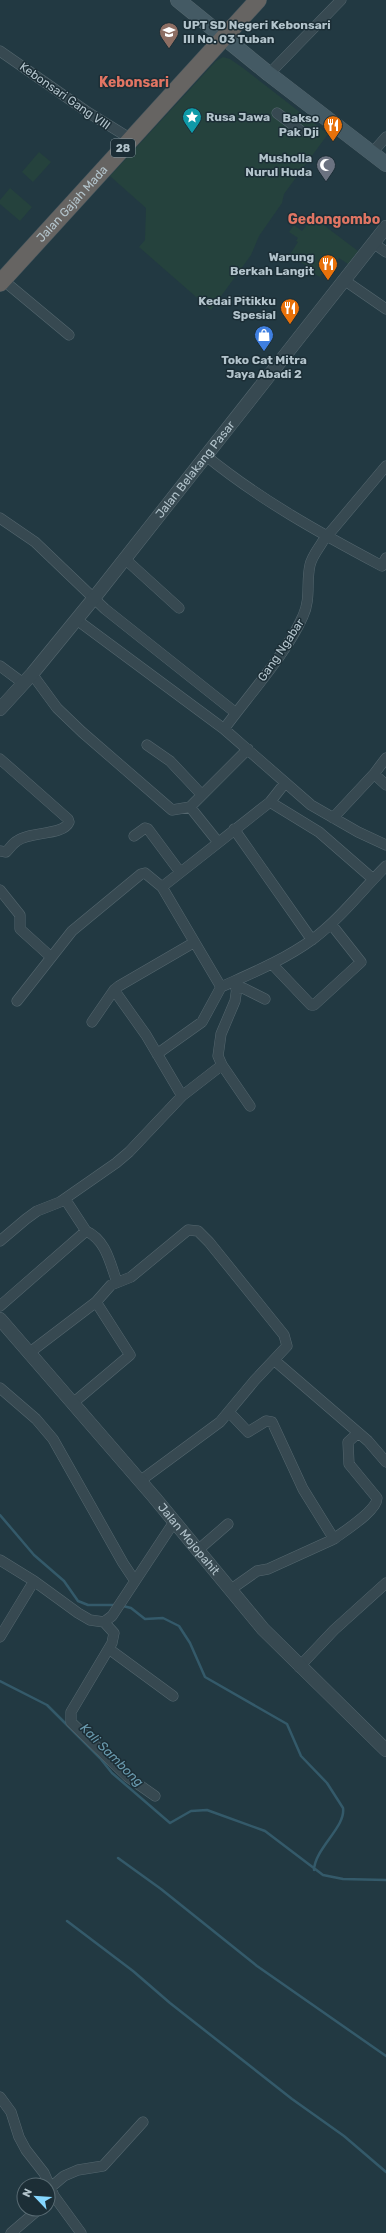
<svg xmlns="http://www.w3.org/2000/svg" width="386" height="2233" font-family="Rubik,sans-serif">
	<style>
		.green { fill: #25423d }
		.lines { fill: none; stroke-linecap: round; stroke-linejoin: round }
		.stream { stroke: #345a6a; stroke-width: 2.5 }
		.minor-casing { stroke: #55676f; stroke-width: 11 }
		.tertiary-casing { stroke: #55676f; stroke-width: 14 }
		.secondary-casing { stroke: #55676f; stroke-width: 16 }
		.trunk-casing { stroke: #42545c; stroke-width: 18 }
		.minor { stroke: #374951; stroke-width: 10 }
		.tertiary { stroke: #374951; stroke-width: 13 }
		.secondary { stroke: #445a64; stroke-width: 15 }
		.trunk { stroke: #666462; stroke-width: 17 }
		.labels { text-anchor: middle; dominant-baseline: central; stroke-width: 3; stroke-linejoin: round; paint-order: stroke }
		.shield { fill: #1c2e36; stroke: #86979f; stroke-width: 1 }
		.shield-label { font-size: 11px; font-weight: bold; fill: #b3c4cc }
		.poi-label { font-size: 12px; font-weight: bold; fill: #b3c4cc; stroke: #1c2e36; text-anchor: end }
		.street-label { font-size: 12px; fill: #b3c4cc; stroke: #1c2e36 }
		.water-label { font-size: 13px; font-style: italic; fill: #699aae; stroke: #1c2e36 }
		.quarter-label { font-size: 14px; font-weight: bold; fill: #e17563; stroke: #1c2e36 }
	</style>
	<rect width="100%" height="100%" fill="#223942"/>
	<!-- green -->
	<path class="green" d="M223,57l7,2 13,9 85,66 -44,60 -2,9 -23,33 -8,19 -40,55 -72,-63 6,-7 1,-32 -36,-32 106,-115z
		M39,152l12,10 -18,20 -11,-10z
		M10,188l22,19 -12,14 -20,-17v-4z
		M313,217l45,34 -10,13 -9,-6 -1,2 -4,-2 -14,19 -13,-7 2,-3 -20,-11 9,-14 -2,-1 2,-3 -9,-6 5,-7 8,6z"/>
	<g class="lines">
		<!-- stream -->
		<path class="stream" d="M0,1515l34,40 30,26 14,20 10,4h28
			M123,1606l8,2 14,11 18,-1 16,8 11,17 15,34 82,47 14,32 26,27 16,25c3,19 -28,40 -29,62
			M0,1681l47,24 53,53 12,15 58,50 21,-12 16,-1 58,21 58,44 20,4 43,1
			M118,1858l43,31 96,77 129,90
			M67,1921l66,50 37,32 122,96 52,37 42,36"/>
		<!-- minor casing -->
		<g class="minor-casing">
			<path id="minor" d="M0,51l89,62 42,26
				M269,74l72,-74
				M277,113l24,18
				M372,153l14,-16
				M373,243l13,9
				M3,280l66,55
				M344,280l42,29
				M205,455c55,45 115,78 177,111l4,-8
				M0,518l35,24 70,67 131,104
				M125,559l54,49
				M77,620l147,109 87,76 47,27 28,13
				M0,666l23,17
				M32,674l25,34 25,24 90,78 18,-3 28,35
				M224,729c24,-33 63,-76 79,-113 8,-17 3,-34 7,-51 2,-9 9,-17 13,-24l63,-75
				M147,745l23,16 32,34
				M0,759l68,60 1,3c-6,14 -39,9 -52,19 -4,2 -7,7 -11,11l-6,-1
				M374,774l12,-16
				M285,783l-15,19 -108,85 59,100c31,-14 63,-27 92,-48 27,-20 49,-49 73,-73
				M270,802l49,30 54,47
				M190,807l58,-58
				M333,818l41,-44 12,11
				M234,829l78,111
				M134,836l11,-8 3,1 32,43
				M0,890l20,25v14l31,28
				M272,964l39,41h3l47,-43 -30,-38
				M238,980l-3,21 -14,33 -3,22 4,9 28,41
				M236,989l7,-1 22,11
				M17,1001l55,-70 69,-57 4,-1 17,14
				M92,1022l22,-32
				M157,1054l45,-32 19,-35
				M182,1096l-36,-61 -32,-45 5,-4 74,-43
				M86,1231c20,9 24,32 31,51
				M0,1241l26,-22 11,-8 23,-9 56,-39 13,-11 53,-56 40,-31
				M0,1306l86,-75 -21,-32
				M29,1353l67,-51 15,-17 20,-8 57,-47 10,1 11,11 75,93 3,11 -32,34 -35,42 -80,59
				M274,1360l94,81 18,21
				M0,1388l36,31 17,20 70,124 12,18
				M73,1403l57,-48 -34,-53
				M229,1412l19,20 18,-11 6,1 31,67 31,50 -66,30 -11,2 -27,19
				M334,1539c10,-8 43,-28 43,-41l-28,-34 -1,-22 10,-9
				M198,1550l30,-26
				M0,1560l34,21 44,32 12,7 14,2 8,-6 62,-94
				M104,1622l10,11 -2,10 -41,69v10l57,55 27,19
				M0,1637l34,-56
				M109,1649l64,47
				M299,1667l35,-37 52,-47
				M0,2097l11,15 8,25 7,13 18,23 10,23 27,37
				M51,2187l13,-11 14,-6 25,-4 40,-44
				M11,2233l28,-24"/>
		</g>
		<!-- tertiary casing -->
		<g class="tertiary-casing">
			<g id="tertiary">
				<path id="s1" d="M0,709l32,-35 62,-76 292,-371"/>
				<path id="s2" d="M0,1319l154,178 109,132 123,121"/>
			</g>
		</g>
		<!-- secondary casing -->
		<g class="secondary-casing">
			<path id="secondary" d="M178,0l91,74 117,90"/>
		</g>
		<!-- trunk casing -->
		<g class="trunk-casing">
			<g id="trunk">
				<path id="s3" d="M0,283l258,-283"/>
			</g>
		</g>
		<!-- minor -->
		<use href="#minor" class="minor"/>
		<!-- tertiary -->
		<use href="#tertiary" class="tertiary"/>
		<!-- secondary -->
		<use href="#secondary" class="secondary"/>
		<!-- trunk -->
		<use href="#trunk" class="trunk"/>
	</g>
	<!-- icons -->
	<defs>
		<g id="school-pin" transform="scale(1)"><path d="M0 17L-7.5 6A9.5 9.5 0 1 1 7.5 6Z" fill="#8d6e63" stroke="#1c2e36"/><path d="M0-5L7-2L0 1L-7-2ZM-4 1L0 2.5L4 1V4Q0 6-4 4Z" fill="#fff"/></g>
		<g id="sight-pin" transform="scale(1)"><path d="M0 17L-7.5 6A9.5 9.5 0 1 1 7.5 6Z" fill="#0f9aa8" stroke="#1c2e36"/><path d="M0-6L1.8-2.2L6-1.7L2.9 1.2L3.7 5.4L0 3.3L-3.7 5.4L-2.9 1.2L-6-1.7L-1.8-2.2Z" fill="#fff"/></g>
		<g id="restaurant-pin" transform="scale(1)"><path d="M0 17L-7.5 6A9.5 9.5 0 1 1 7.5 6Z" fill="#e8710a" stroke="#1c2e36"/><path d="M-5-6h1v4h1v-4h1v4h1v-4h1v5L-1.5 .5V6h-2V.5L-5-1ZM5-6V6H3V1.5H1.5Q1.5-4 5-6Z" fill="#fff"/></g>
		<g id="mosque-pin" transform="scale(1)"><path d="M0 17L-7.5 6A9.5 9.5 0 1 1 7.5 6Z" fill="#6b7280" stroke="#1c2e36"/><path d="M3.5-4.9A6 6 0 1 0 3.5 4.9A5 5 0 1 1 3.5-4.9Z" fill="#fff"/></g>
		<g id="shop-pin" transform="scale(1)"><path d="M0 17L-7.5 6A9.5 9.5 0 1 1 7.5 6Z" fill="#3f7fe0" stroke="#1c2e36"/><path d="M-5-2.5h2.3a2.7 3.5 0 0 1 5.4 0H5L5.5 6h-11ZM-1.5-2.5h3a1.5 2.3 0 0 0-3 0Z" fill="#fff"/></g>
	</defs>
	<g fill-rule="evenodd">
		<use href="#school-pin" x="169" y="32"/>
		<use href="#sight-pin" x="192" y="117"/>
		<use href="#restaurant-pin" x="333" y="125"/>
		<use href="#mosque-pin" x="326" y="165"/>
		<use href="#restaurant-pin" x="328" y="264"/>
		<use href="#restaurant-pin" x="290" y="308"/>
		<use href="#shop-pin" x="264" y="335"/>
	</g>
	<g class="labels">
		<!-- shield labels -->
		<rect class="shield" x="111" y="139" width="24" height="18" rx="3"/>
		<g class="shield-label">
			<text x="123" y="148">28</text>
		</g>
		<!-- poi labels -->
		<g class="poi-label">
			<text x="183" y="25" text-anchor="start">UPT SD Negeri Kebonsari<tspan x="183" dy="14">III No. 03 Tuban</tspan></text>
			<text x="206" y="117" text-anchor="start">Rusa Jawa</text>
			<text x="319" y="118">Bakso<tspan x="319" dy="14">Pak Dji</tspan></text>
			<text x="312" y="158">Musholla<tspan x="312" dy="14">Nurul Huda</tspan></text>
			<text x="314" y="257">Warung<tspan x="314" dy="14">Berkah Langit</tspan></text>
			<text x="276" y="301">Kedai Pitikku<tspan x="276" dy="14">Spesial</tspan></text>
			<text x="264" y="360" text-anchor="middle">Toko Cat Mitra<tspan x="264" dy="14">Jaya Abadi 2</tspan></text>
		</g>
		<!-- street labels -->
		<g class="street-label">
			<text transform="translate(65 96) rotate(35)">Kebonsari Gang VIII</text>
			<text stroke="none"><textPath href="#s3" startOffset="107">Jalan Gajah Mada</textPath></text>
			<text stroke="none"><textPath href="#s1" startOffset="309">Jalan Belakang Pasar</textPath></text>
			<text transform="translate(281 650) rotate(-56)">Gang Ngabar</text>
			<text stroke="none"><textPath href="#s2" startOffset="290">Jalan Mojopahit</textPath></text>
		</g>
		<!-- water labels -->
		<g class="water-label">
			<text transform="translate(112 1755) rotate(45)">Kali Sambong</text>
		</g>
		<!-- quarter labels -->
		<g class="quarter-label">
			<text x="134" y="82">Kebonsari</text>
			<text x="334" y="219">Gedongombo</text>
		</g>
	</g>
	<!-- north arrow -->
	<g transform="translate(36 2197) rotate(295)"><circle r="19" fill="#1c2e36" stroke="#586a72"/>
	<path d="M0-3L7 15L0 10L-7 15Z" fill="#85d7ff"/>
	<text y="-6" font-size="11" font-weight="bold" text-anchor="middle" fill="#b3c4cc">N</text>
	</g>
</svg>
